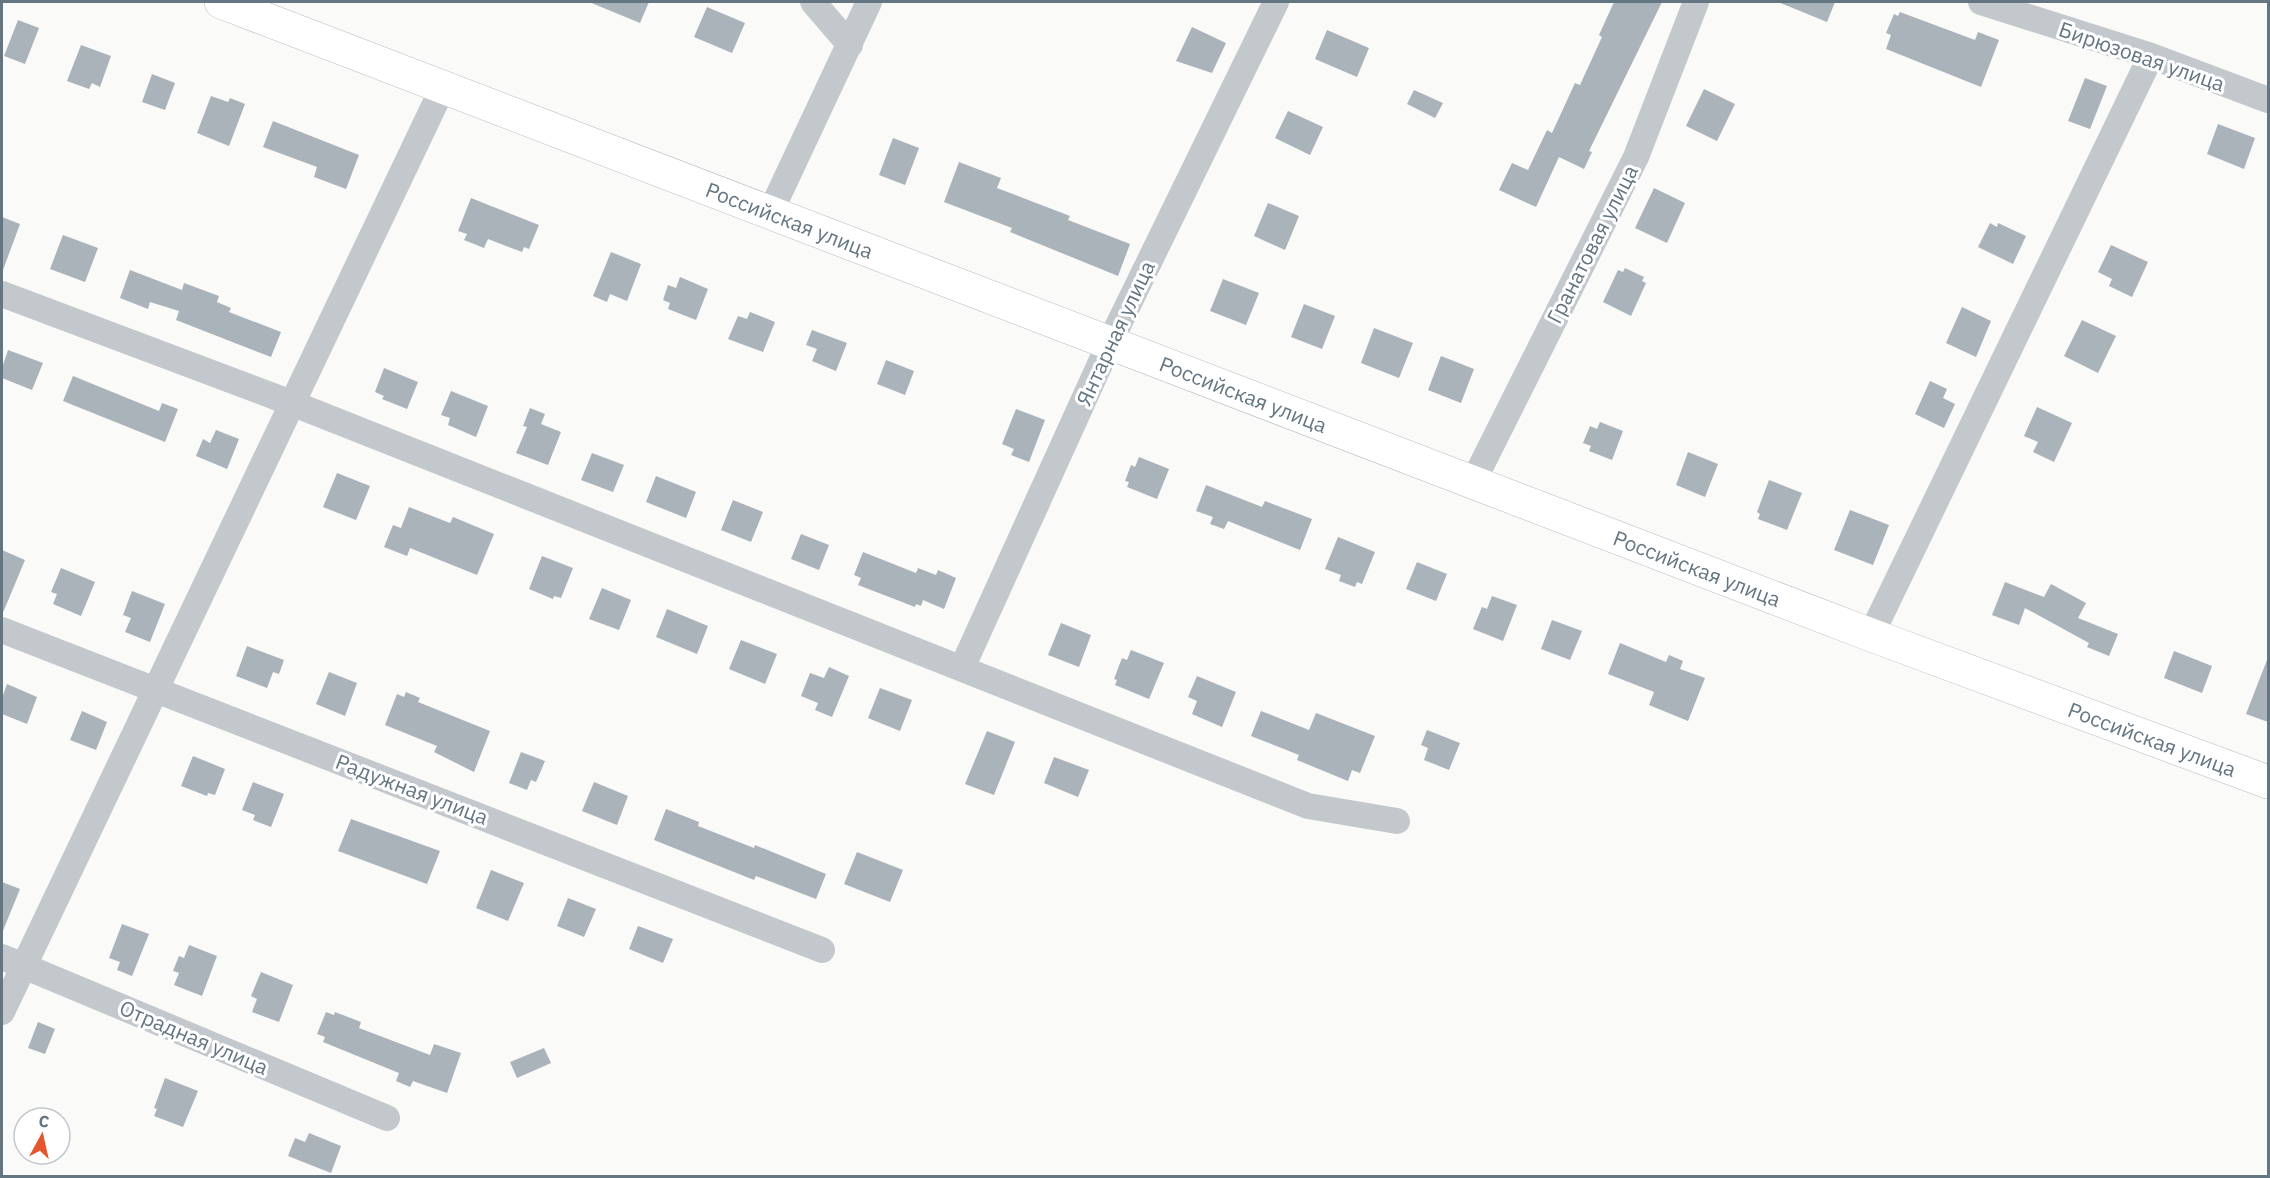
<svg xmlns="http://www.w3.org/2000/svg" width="2270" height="1178" font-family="'IBM Plex Sans',sans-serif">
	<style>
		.building { fill: #aab3b9 }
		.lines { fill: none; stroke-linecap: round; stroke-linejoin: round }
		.major-casing { stroke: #b5babe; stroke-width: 34 }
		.minor { stroke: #c3c8cc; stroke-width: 26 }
		.major { stroke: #fff; stroke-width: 33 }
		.labels { text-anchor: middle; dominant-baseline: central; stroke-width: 6; stroke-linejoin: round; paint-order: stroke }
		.street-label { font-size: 21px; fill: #657683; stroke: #fff }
	</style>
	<rect width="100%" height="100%" fill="#fafaf8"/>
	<!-- building -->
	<path class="building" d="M589,2h60l-9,21z
		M1614,2h48l-73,149 3,1 -8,17 -25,-12 -23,50 -37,-17 13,-27 16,7 19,-40 5,3 23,-50 5,2 22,-48 -3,-2z
		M1778,2h57l-8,20z
		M707,7l38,16 -13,30 -38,-16z
		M1900,12l75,28 3,-8 21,8 -18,47 -95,-38 5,-14 -5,-2 8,-19 4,2z
		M18,20l21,8 -14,36 -21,-8z
		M1192,27l34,16 -14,30 -36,-12z
		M1327,30l42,18 -12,29 -42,-18z
		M81,45l30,11 -11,31 -8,-4 -3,6 -22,-8z
		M152,74l23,9 -10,27 -23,-8z
		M2085,78l22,8 -17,43 -22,-8z
		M1704,89l31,15 -18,37 -31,-15z
		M1414,90l29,13 -8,15 -28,-14z
		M211,96l17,6 2,-4 15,6 -16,42 -32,-13z
		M1288,111l35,16 -13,28 -35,-17z
		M273,121l86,34 -13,34 -32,-12 3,-10 -54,-20z
		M2218,124l37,14 -11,31 -37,-15z
		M893,138l26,10 -14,37 -26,-10z
		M959,162l42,16 -4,10 73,28 -2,4 62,24 -12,32 -108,-44 2,-4 -68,-26z
		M1654,188l31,15 -18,40 -32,-15z
		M471,198l68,27 -10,24 -5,-2 -2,5 -34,-13 -4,9 -20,-8 3,-6 -9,-3z
		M1268,203l31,13 -14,34 -31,-14z
		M2,217l18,7 -17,46 -1,-1z
		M1990,223l7,4 1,-4 28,13 -13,28 -35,-17z
		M63,235l35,13 -13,34 -35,-13z
		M2111,245l37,17 -16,35 -23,-11 3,-7 -14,-7z
		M611,252l30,12 -14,37 -17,-7 -3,8 -14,-6z
		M1625,268l19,9 -2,4 4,2 -15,33 -28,-14 15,-32 5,2z
		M130,270l52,20 2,-7 35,13 -2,6 14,6 -2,4 52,20 -10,25 -95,-37 3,-9 -29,-9 -2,7 -28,-11z
		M680,277l28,12 -12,31 -28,-11 2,-6 -7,-3 5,-15 8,3z
		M1223,279l36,14 -13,32 -36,-14z
		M1304,304l31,12 -13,33 -31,-12z
		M1962,307l29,14 -15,36 -30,-14z
		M750,312l25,10 -12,30 -35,-13 10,-23 9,3z
		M2082,320l34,16 -18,37 -34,-17z
		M1374,328l39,15 -14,35 -38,-15z
		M812,330l35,13 -11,28 -24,-10 5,-12 -11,-4z
		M8,350l35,13 -11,27 -30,-12v-10z
		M1441,356l33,13 -13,34 -33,-13z
		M886,360l28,11 -9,24 -28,-11z
		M384,368l34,14 -11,27 -25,-10 2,-3 -9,-4z
		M73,376l86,35 3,-8 16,6 -13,33 -102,-41z
		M1930,381l17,8 -4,9 12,6 -11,24 -29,-14z
		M451,391l37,15 -12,31 -28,-12 2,-7 -9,-3z
		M2037,407l35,16 -18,39 -21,-10 5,-10 -14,-6z
		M530,408l15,6 -4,10 20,8 -13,33 -32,-12 11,-26 -4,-1z
		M1016,409l29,11 -16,42 -18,-7 3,-6 -12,-5z
		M1600,422l23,9 -11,29 -23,-9 2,-5 -8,-3 7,-17 7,3z
		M216,430l23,9 -12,30 -31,-13 7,-17 7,4z
		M1688,452l30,12 -13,33 -29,-12z
		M592,453l32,12 -11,27 -32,-12z
		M1139,457l30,12 -12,30 -30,-12 2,-5 -4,-1 6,-16 4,2z
		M337,473l33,13 -14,34 -33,-13z
		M656,476l40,16 -10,26 -40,-16z
		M1769,480l33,13 -15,37 -29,-11 2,-5 -3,-2z
		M1206,485l56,22 3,-6 47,18 -12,31 -72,-29 -4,8 -14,-5 3,-7 -17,-6z
		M733,500l30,12 -12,30 -30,-12z
		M409,507l41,16 3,-6 41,17 -17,41 -67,-27 -3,8 -23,-9 9,-22 8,3z
		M1850,510l39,15 -16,40 -39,-15z
		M801,534l28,11 -10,25 -28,-11z
		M1338,537l37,15 -13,32 -5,-2 -2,5 -16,-6 2,-6 -16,-6z
		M2,550l23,10 -23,55z
		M863,552l53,21 2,-5 18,7 2,-5 18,8 -12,31 -21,-9 -2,6 -5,-2 -1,3 -57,-22 3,-7 -7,-3z
		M542,556l31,12 -12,30 -7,-2 -1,3 -24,-10z
		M1417,562l30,12 -11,27 -30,-12z
		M61,568l34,14 -14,34 -28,-12 4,-10 -6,-2z
		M2005,582l39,15 7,-13 35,19 -8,15 40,16 -9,22 -22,-9 2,-4 -64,-35 -6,17 -27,-10z
		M602,588l29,12 -12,30 -30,-11z
		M132,591l33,13 -15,38 -25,-10 6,-14 -8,-3z
		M1492,596l25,9 -14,36 -30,-12 9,-22 5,2z
		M667,609l41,17 -11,28 -41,-17z
		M1552,620l30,11 -12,29 -29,-11z
		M1061,623l30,12 -12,32 -31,-12z
		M741,640l36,14 -12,30 -36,-15z
		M1620,643l46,19 3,-7 14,6 -3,8 25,9 -17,43 -39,-16 5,-13 -46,-18z
		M247,646l37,14 -5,14 -6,-2 -6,16 -31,-12z
		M1131,650l33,13 -15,36 -34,-14 2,-5 -3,-1 8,-21 5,2z
		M2174,651l38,15 -10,27 -38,-15z
		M2267,660h1v62l-22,-8z
		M829,667l20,9 -17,41 -17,-7 3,-7 -17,-7 9,-23 14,5z
		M329,672l28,11 -12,33 -29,-12z
		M1197,676l39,16 -14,35 -30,-13 5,-13 -9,-4z
		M7,684l30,13 -10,27 -25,-10v-16z
		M880,688l32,12 -12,31 -32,-13z
		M406,692l14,6 -2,4 72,29 -16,41 -40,-20 3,-6 -52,-21 12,-31 7,3z
		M82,711l25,11 -11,28 -26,-10z
		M1261,711l48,19 7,-17 59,23 -15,37 -8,-3 -4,11 -51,-21 2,-5 -48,-19z
		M1427,730l33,13 -11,27 -25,-10 4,-12 -7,-3z
		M987,731l28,11 -21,53 -29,-11z
		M521,752l24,9 -9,21 -5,-2 -4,10 -18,-7z
		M193,756l32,13 -10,26 -7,-2 -1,3 -26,-10z
		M1054,757l35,13 -11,27 -34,-14z
		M253,782l31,12 -13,33 -18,-7 2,-5 -13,-5z
		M594,782l34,14 -11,29 -35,-14z
		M666,809l33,13 -1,4 56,22 1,-3 71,29 -10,25 -60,-23 -2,4 -100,-40z
		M351,819l89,32 -13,33 -89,-33z
		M857,852l46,18 -13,32 -46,-18z
		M491,870l33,13 -16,38 -32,-13z
		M2,882l18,7 -18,44z
		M568,898l28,11 -12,28 -27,-11z
		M122,924l27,10 -17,42 -15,-6 3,-8 -11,-4z
		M638,926l35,13 -10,24 -34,-14z
		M189,945l28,11 -15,40 -28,-11 5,-12 -6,-2 6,-15 5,2z
		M261,972l32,13 -14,37 -27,-10 5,-13 -6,-3z
		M326,1012l8,3 1,-3 26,10 -2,6 71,27 4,-11 27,9 -14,40 -34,-12 -3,6 -14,-6 3,-8 -76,-31 2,-5 -8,-3z
		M38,1022l17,7 -10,25 -17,-6z
		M544,1048l7,15 -34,15 -7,-16z
		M165,1078l33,13 -15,36 -29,-11 3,-7 -3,-1z
		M309,1133l32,13 -10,27 -43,-17 7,-18 10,4z"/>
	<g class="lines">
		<!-- major casing -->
		<g class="major-casing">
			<g id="major">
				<path id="s1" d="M221,2l1650,633 397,147"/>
			</g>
		</g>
		<!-- minor -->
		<path class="minor" d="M813,2l37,43
			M1981,2l170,54 117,44
			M771,211l98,-209
			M2,294l292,110 1014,402 89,15
			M1474,480l162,-323 60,-155
			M2,630l820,320
			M1871,635l280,-579
			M962,668l148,-326 166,-340
			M2,957l385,161
			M2,1012l442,-927"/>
		<!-- major -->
		<use href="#major" class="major"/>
	</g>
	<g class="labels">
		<!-- street labels -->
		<g class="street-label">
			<text transform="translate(2142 56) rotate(19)">Бирюзовая улица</text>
			<text stroke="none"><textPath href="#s1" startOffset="609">Российская улица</textPath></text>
			<text transform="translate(1592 244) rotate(-63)">Гранатовая улица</text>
			<text transform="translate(1115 333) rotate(-65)">Янтарная улица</text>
			<text stroke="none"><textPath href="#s1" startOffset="1095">Российская улица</textPath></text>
			<text stroke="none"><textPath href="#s1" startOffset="1581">Российская улица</textPath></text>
			<text stroke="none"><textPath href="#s1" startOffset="2067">Российская улица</textPath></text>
			<text transform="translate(412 789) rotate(21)">Радужная улица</text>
			<text transform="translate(194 1037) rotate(23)">Отрадная улица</text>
		</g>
	</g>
	<!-- border -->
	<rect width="2270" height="1178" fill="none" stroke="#657683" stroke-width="6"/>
	<!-- north arrow -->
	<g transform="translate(42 1136) rotate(8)"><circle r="28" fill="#ffffff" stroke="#c1c8cd" stroke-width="1.5"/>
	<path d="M0-4.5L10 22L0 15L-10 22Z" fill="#e4572e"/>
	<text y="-9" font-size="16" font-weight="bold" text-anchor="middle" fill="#657683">С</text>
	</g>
</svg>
